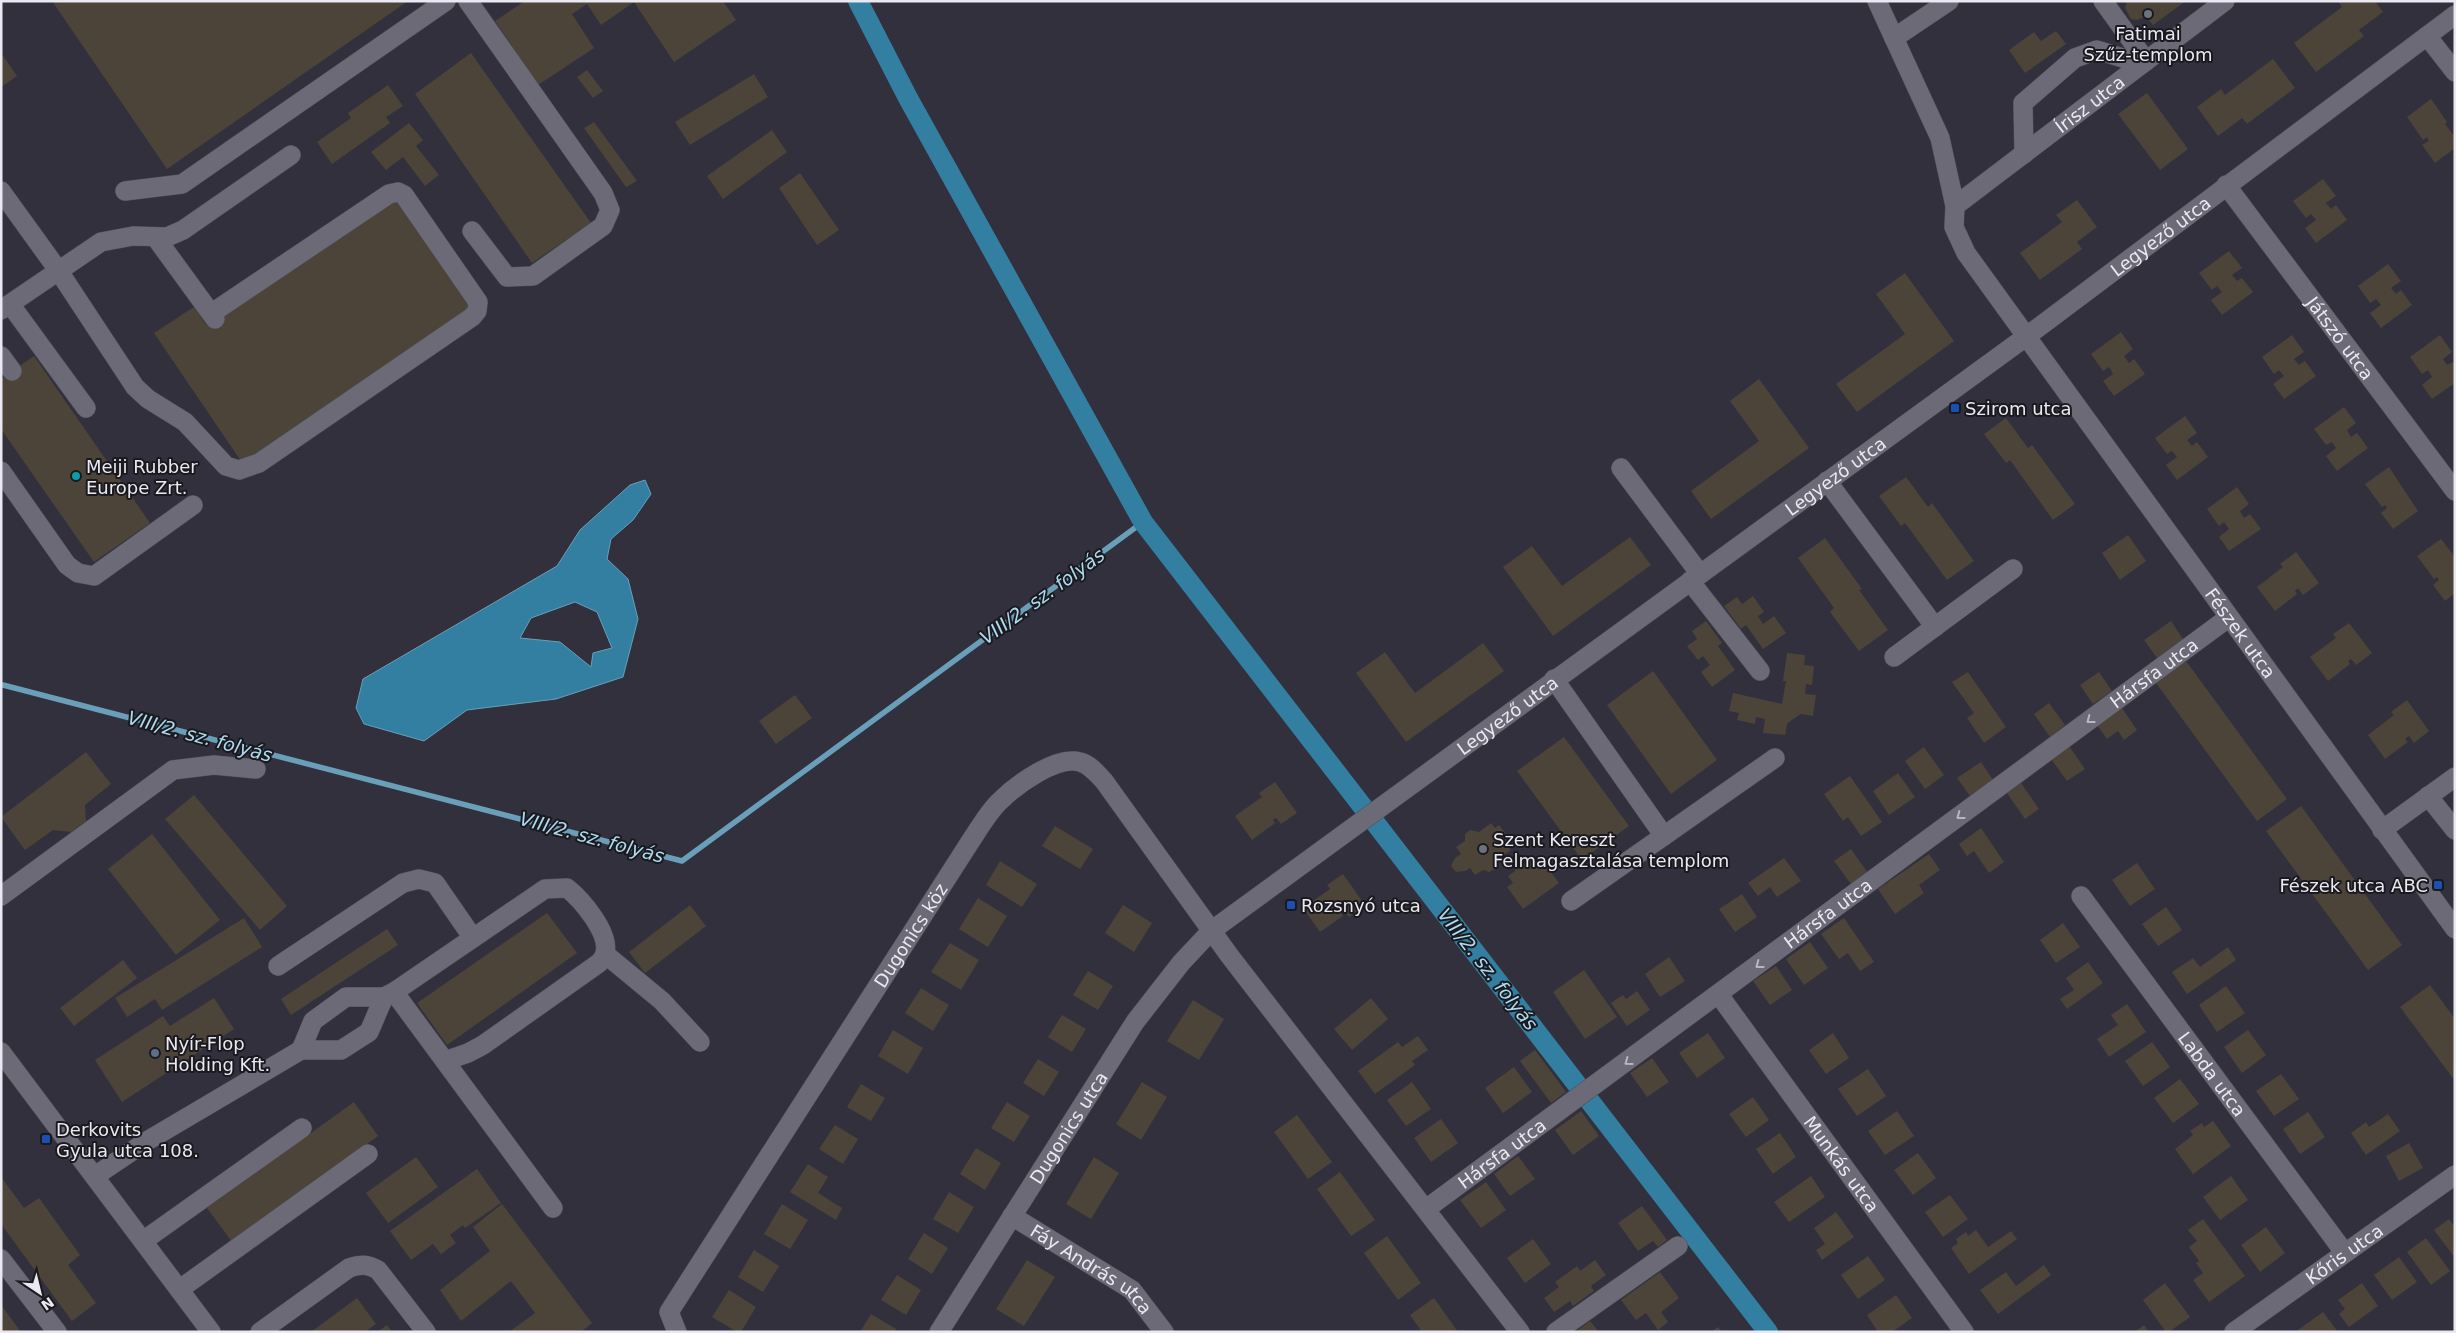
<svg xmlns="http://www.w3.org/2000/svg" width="2456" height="1333" font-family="'DejaVu Sans',sans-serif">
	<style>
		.water { fill: #327fa1; stroke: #699fb9; fill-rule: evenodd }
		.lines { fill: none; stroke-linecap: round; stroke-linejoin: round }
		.stream { stroke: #699fb9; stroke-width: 5.5 }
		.canal { stroke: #327fa1; stroke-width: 20 }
		.building { fill: #4c4439 }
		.minor-casing { stroke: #504e59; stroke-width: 20 }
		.minor { stroke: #6d6a77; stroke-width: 19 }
		.oneway { stroke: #b8b6c0 }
		.worship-dot { fill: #6b7280; stroke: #1a191e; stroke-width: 2 }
		.transit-dot { fill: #1a4fb4; stroke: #1a191e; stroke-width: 2 }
		.culture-dot { fill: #0f9aa8; stroke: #1a191e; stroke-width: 2 }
		.service-dot { fill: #5c6f8a; stroke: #1a191e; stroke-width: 2 }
		.labels { text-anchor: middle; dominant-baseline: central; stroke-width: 4; stroke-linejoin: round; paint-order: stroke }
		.poi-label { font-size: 18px; fill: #eae9f1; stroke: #1a191e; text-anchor: start }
		.street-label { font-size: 18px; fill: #eae9f1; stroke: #1a191e }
		.water-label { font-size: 19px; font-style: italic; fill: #acdaf1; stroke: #1a191e }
	</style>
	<rect width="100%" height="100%" fill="#32303c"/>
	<!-- water -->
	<path class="water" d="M645,480l6,14 -18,26 -22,19 -4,20 21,20 10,40 -15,58 -67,22 -89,11 -43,31 -60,-17 -8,-16 7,-29 194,-113 23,-36 50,-45zM575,602l22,10 15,36 -19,5 -2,14 -31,-25 -40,-4 11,-20z"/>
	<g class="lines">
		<!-- stream -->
		<path class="stream" d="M3,685l679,176 461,-339"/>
		<!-- canal -->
		<path class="canal" d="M858,1l50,97 235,424 625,810"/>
	</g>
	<!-- building -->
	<path class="building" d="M52,1h356l-241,168z
		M525,1h198l13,19 -62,42 -40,-60 -33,23 -14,-21 -15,10 22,34 -56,37 -43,-64z
		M2127,1h59l-33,24 -7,-8 -10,3 -5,-1 -6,-11z
		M2338,1h37l8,11 -24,18 5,6 -48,36 -22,-29 48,-36z
		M2056,31l10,13 -41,29 -16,-23 25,-18 7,9z
		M1,53l16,23 -16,11z
		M471,53l120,170 -59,40 -117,-169z
		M2273,59l22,29 -48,36 -5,-6 -24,18 -21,-29 24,-18 4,6z
		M587,70l16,21 -10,7 -16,-21z
		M754,74l14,23 -78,48 -15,-23z
		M388,85l15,21 -17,11 4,6 -58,41 -15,-22 34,-24 -3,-5z
		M2147,93l41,56 -28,21 -42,-56z
		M2431,99l16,23 -2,2 10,13v11l-20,15 -13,-18 7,-4 -2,-4 -4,3 -16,-23z
		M594,122l43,59 -11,6 -42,-59z
		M409,123l14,17 -7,6 23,29 -14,11 -22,-29 -17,13 -15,-18z
		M772,130l15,22 -64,47 -16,-23z
		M800,173l39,57 -22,15 -38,-57z
		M2323,179l13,17 -10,7 5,6 5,-4 11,15 -31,23 -11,-15 11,-8 -5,-6 -5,4 -13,-17z
		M397,196l76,109 -230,159 -89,-131 40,-26 12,18z
		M2077,200l20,27 -20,15 5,7 -42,31 -20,-27 42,-31 -6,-7z
		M2229,251l13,17 -10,7 5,6 5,-3 11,14 -31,23 -11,-15 11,-8 -5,-6 -5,4 -13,-17z
		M2388,264l13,17 -10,7 5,6 5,-4 11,15 -31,23 -11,-15 11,-8 -5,-6 -6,4 -12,-17z
		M1905,273l49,68 -97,71 -21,-28 69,-50 -29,-40z
		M2121,332l12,17 -9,7 5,7 5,-4 11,15 -31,22 -11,-15 10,-7 -4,-7 -6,4 -12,-17z
		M2292,335l12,17 -10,7 5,6 6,-4 11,15 -32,23 -11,-15 11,-8 -5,-6 -5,4 -12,-17z
		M2440,335l12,17 -9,7 4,6 6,-3 2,2v19l-23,16 -10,-14 10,-8 -4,-7 -6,4 -12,-17z
		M34,356l116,167 -56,39 -93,-133v-50z
		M1759,379l50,69 -98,71 -20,-28 68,-50 -29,-40z
		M2344,407l12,16 -9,7 4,7 6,-4 11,15 -31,23 -11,-15 10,-8 -4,-6 -6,3 -12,-16z
		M2185,416l12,17 -10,7 5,6 5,-4 11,15 -31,23 -11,-15 11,-8 -5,-6 -5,3 -12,-16z
		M2006,418l22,30 4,-3 43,59 -22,16 -43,-60 -4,3 -22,-29z
		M2389,467l29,44 -25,18 -12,-16 6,-5 -2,-3 -3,2 -17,-23z
		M1906,477l22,30 4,-4 42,58 -27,19 -42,-57 -4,3 -22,-30z
		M2237,487l12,17 -9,7 4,7 6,-4 11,15 -32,22 -10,-14 10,-8 -5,-7 -5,4 -12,-17z
		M2128,535l18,26 -26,19 -18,-27z
		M1630,537l21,28 -98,71 -50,-69 29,-21 30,40z
		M1825,538l37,51 -3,1 29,40 -29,21 -29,-39 4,-4 -36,-50z
		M2441,539l14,18v36l-10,8 -12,-16 6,-5 -2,-3 -3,2 -17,-23z
		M2296,552l23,31 -16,12 -5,-7 -3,3 2,3 -22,17 -18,-24 26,-20 -3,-3z
		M1753,596l11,16 -6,4 5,8 11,-8 12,17 -23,16 -17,-24 -5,4 -17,-23 13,-9 5,7z
		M1706,621l16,22 -4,3 17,24 -23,17 -11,-15 9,-7 -7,-9 -5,4 -11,-14 10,-7 -5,-8z
		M2171,621l12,18 -26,19 -13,-18z
		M2349,623l23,30 -16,12 -5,-6 -3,2 2,3 -22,17 -18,-24 26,-19 -3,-4z
		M1483,643l21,28 -98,71 -50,-69 29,-21 30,41z
		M1787,653l18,2 -1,10 10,1 -2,19 -6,-1 -1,10 11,1 -3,21 -12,-2 -8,5 -6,5 -2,11 -22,-2 2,-14 -9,-2 -1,7 -18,-4 2,-7 -10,-2 4,-18 49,11 4,-23h-3z
		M2186,661l101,138 -30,22 -101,-138z
		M1653,671l64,89 -46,34 -64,-89z
		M1968,672l38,55 -22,16 -17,-25 7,-5 -22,-31z
		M2099,672l13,19 -19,13 -13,-19z
		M795,695l17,23 -36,26 -17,-23z
		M2407,700l22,31 -15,12 -5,-7 -4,3 3,3 -23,17 -17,-24 26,-20 -3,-3z
		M2049,703l16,22 -15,12 -16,-23z
		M2122,708l15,22 -13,10 -6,-9 -11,8 -10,-14z
		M1564,737l65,89 -47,34 -65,-89z
		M2069,746l16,23 -18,12 -16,-22z
		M1924,747l20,28 -19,14 -20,-28z
		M86,752l25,32 -26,21 1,16 -15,11 -18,-2 -28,20 -24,-33z
		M1981,762l12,18 -23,16 -13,-18z
		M1898,773l17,24 -26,18 -16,-24z
		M1850,776l32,46 -21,14 -13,-19 -5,4 -19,-27z
		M1275,782l22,31 -16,11 -5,-6 -3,2 2,3 -23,17 -17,-24 27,-19 -3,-4z
		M2021,783l18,26 -14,10 -18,-26z
		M194,795l93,111 -27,24 -95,-111z
		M2301,806l101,139 -34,25 -102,-139z
		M1491,823l4,5 4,-3 11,14 -5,4 6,7 -13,9v8l-9,5 -6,-2 -8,5 -5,-7 -5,3 -9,1 -5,-6 4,-8 6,-4 -5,-7 9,-6v-7l5,-4 9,2z
		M1055,826l38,23 -13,20 -38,-23z
		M1981,828l23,34 -15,11 -15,-22 -7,5 -8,-12z
		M152,834l68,86 -44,35 -68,-86z
		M1851,849l17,24 -17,11 -17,-23z
		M1929,854l11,16 -21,15 5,8 -29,21 -17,-25z
		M1784,858l17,23 -24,16 -7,-10 -12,9 -10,-13z
		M1518,859l7,5 6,-5 6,7 6,-5 16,22 -36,26 -16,-22 6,-4 -5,-7 7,-5 -2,-8z
		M1000,861l37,23 -15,23 -36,-22z
		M2137,863l18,26 -25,17 -18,-26z
		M1343,874l22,31 -16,12 -5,-7 -3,3 2,3 -23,16 -17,-24 27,-19 -3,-4z
		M1742,894l15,23 -22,15 -16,-23z
		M978,898l29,18 -19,31 -29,-18z
		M690,905l16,21 -61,47 -16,-21z
		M1123,905l29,18 -18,29 -29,-19z
		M2166,907l16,23 -24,16 -16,-22z
		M547,913l30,40 -130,92 -30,-42z
		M244,918l18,29 -100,63 -7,-11 -28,18 -12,-19z
		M1844,918l30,44 -14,9 -12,-18 -9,6 -18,-25z
		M2063,923l17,24 -24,16 -16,-23z
		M387,929l11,16 -107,70 -10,-16z
		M1810,942l18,26 -24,17 -18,-26z
		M950,943l29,17 -18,30 -30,-18z
		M2228,947l8,13 -49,34 -15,-22 21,-14 7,9z
		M1669,957l16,24 -25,16 -15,-23z
		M123,960l14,18 -63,48 -14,-18z
		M2088,962l15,21 -36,26 -7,-10 14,-9 -8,-12z
		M1776,966l16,24 -22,15 -17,-24z
		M1584,970l33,47 -32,22 -32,-47z
		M1088,971l25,15 -15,24 -25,-15z
		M2430,985l25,34v62l-55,-74z
		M2226,986l19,27 -28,19 -18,-27z
		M921,988l28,17 -16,26 -28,-18z
		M1637,991l13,19 -23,16 -16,-23 12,-8 3,4z
		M214,998l20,31 -112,73 -27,-42 68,-44 7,10z
		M1371,998l17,21 -36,31 -18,-21z
		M1193,1000l31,19 -25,41 -32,-19z
		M2127,1004l19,28 -37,25 -12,-18 21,-14 -7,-10z
		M1062,1015l24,14 -14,23 -24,-15z
		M893,1030l30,18 -15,26 -30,-18z
		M2248,1030l18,25 -24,18 -18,-26z
		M1708,1033l17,25 -28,20 -18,-25z
		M1833,1033l16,25 -23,16 -17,-24z
		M1418,1036l10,14 -16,11 3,4 -40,29 -17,-23 40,-29 4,5z
		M2152,1042l18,25 -27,19 -18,-25z
		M1535,1050l31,42 -15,11 -31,-42z
		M1652,1058l17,24 -22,15 -17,-24z
		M1038,1059l21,13 -15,24 -21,-13z
		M1514,1067l18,25 -29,21 -18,-25z
		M1868,1069l18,27 -29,20 -19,-27z
		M2281,1074l18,25 -25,17 -18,-25z
		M2180,1079l19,25 -26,19 -19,-25z
		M1142,1082l25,15 -26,43 -25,-16z
		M1412,1082l19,27 -25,17 -19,-26z
		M861,1084l24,14 -14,23 -24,-14z
		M1753,1097l16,23 -23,17 -17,-23z
		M354,1102l24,34 -146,106 -25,-34z
		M1007,1102l23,14 -16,26 -23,-14z
		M1581,1111l18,25 -26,19 -18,-25z
		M1897,1111l17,25 -29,19 -17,-24z
		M2308,1112l17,25 -25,17 -17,-25z
		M2388,1114l12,17 -34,24 -15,-22 15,-11 3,5z
		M1297,1115l35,47 -24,17 -34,-47z
		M1441,1119l17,24 -27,19 -17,-24z
		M2213,1121l18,25 -38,28 -18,-25 18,-14 -3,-4 12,-8 2,4z
		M835,1125l23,14 -15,25 -24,-15z
		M1780,1133l16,24 -23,17 -17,-25z
		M2409,1143l14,25 -24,13 -13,-25z
		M976,1148l25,15 -16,27 -25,-16z
		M1918,1153l18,25 -23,17 -19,-25z
		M1518,1156l17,23 -25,17 -16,-22z
		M416,1157l22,30 -50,36 -22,-30z
		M1094,1157l25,16 -28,46 -25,-15z
		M808,1164l20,13 -10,16 24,15 -6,12 -46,-28z
		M477,1169l24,34 -36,25 -2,-3 -13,10 6,8 -15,11 -8,-10 -22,16 -21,-29z
		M1340,1172l35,48 -24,16 -34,-47z
		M1811,1176l14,21 -36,25 -15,-20z
		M2231,1176l17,24 -28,20 -17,-23z
		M1,1177l23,31 15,-10 41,57 -12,10 28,38 -24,18 -71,-97z
		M1486,1182l20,28 -25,18 -21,-28z
		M949,1192l25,15 -16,26 -25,-14z
		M1950,1195l18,24 -25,18 -18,-25z
		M502,1204l90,119 -11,9h-72l26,-19 -24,-32 -50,40 -21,-31 50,-39 -17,-24z
		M782,1204l26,16 -18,29 -26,-15z
		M1642,1206l25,34 -9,7 -5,-6 -15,10 -20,-28z
		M1836,1212l18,25 -32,23 -6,-10 9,-6 -11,-16z
		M2203,1219l42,57 -36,26 -16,-22 10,-7 -7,-10 3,-2 -10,-14 8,-6 -9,-11z
		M2449,1219l4,6 2,-1v34l-21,-28z
		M2266,1227l19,26 -25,19 -19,-27z
		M1976,1230l12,17 23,-16 6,8 -48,35 -18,-26 7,-5 -2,-4 10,-7 2,4z
		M924,1233l24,15 -16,26 -24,-15z
		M1387,1236l34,47 -23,17 -34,-47z
		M2426,1238l24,33 -19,14 -24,-33z
		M1533,1239l18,25 -26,19 -18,-25z
		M754,1250l25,16 -16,26 -25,-15z
		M1868,1256l17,24 -27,19 -17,-24z
		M2399,1257l18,25 -25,18 -18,-25z
		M1027,1260l28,17 -31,49 -28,-17z
		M1595,1260l11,15 -15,11 3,5 -21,15 -3,-5 -16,11 -10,-14 15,-11 -4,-5 22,-16 3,5z
		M2044,1265l7,10 -53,39 -18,-24 26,-18 10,14z
		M1660,1272l19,26 -18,14 7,10 -10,8 -12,-17 -10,7 -15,-20z
		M897,1275l24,15 -15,25 -25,-15z
		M2165,1283l25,34 -21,15h-3l-23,-32z
		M2362,1283l16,23 -29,21 -10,-13 6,-5 -7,-9z
		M729,1290l27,17 -15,25h-4l-25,-15z
		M1896,1295l16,23 -20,14h-14l-11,-17z
		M357,1298l19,26 -11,8h-54z
		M1434,1298l17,24 7,10h-36l-12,-17z
		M1,1305l20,27h-20z
		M2323,1312l15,20h-39l-1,-2z
		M871,1314l25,15 -1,3h-35z
		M1590,1321l9,11h-24z
		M387,1325l5,7h-15z
		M2144,1325l5,7h-14z
		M1718,1327l4,5h-11z"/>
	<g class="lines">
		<!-- minor casing -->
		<g class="minor-casing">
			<g id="minor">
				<path d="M468,1l135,192 7,17 -7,16 -70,50 -26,1 -35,-46"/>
				<path id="s1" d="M1877,1l63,137 15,68 -1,21 12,26 489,676"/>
				<path d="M2103,1l43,60"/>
				<path d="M2427,36l28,36"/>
				<path d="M1894,38l55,-37"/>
				<path d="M2024,154l-1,-51 52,-45 22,-8 45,14"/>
				<path id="s2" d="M2226,185l229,306"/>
				<path d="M1,191l57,79 77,117 13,12 37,23 41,44 13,4 20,-7 213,-146 5,-6 1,-9 -74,-107 -6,-3 -9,2 -177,119"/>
				<path d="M125,191l57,-7 264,-183"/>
				<path id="s3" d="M1955,206l270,-205"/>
				<path d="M156,238l59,81"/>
				<path d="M10,304l76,104"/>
				<path d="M1,310l100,-68 32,-6 34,1 16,-7 108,-75"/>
				<path d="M1,356l11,15"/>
				<path d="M1621,468l79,106"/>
				<path d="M1,471l66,94 11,8 16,3 99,-71"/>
				<path d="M1827,481l108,146"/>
				<path d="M1690,581l70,90"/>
				<path d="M1894,657l119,-88"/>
				<path d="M1554,679l110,157"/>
				<path d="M2428,796l27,34"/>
				<path d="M2382,830l73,-53"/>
				<path d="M1,896l172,-126 41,-5 42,4"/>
				<path id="s4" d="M2081,896l263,356"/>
				<path d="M1571,901l204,-143"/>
				<path d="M605,954l57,47 38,41"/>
				<path d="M278,966l125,-83 16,-4 16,4 38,55"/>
				<path d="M394,992l159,216"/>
				<path id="s5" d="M1719,995l245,337"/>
				<path d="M301,1050l12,-29 33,-24h38"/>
				<path d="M1,1052l210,280"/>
				<path d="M95,1176l52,-35 154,-91h40l28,-18 15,-35 10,-5 151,-103 22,-1c15,12 43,45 38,65 0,3 -4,8 -6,10l-116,82 -15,8 -23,8"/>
				<path id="s6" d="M1426,1209l802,-591"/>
				<path id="s7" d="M1012,1216l120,74 32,42"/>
				<path d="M143,1241l159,-113"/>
				<path d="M1,1259l56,73"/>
				<path d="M180,1289l188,-135"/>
				<path d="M260,1332l89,-64c12,-4 18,-4 29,2l48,62"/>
				<path id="s8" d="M677,1332l-8,-20 301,-470c9,-13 18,-30 30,-41 16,-16 57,-46 80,-39 11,3 17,12 24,19l125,174 291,377"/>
				<path id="s9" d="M939,1332l196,-310 46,-59 30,-32 816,-595 428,-321"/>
				<path d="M1556,1332l122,-86"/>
				<path id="s10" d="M2234,1332l221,-157"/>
			</g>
		</g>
		<!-- minor -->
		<use href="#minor" class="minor"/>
	</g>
	<!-- one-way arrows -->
	<defs><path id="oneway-chevron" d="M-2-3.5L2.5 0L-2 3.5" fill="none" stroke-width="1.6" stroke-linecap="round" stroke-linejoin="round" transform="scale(1.25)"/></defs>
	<g class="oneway">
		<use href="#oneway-chevron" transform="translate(2090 720) rotate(143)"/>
		<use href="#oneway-chevron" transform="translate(1960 816) rotate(143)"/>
		<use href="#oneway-chevron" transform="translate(1759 965) rotate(143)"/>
		<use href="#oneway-chevron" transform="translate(1628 1062) rotate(144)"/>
	</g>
	<!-- markers -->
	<g class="worship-dot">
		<circle cx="2148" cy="14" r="5"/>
		<circle cx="1483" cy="849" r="5"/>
	</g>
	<g class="transit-dot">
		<rect x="1950" y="403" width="10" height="10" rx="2.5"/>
		<rect x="2433" y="880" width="10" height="10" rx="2.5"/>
		<rect x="1286" y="900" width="10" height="10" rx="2.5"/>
		<rect x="41" y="1134" width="10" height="10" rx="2.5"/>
	</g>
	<circle class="culture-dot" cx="76" cy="476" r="5"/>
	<circle class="service-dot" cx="155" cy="1053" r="5"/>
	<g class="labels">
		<!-- poi labels -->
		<g class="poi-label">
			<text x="2148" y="33" text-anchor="middle">Fatimai<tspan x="2148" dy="21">Szűz-templom</tspan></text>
			<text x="1965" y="408">Szirom utca</text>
			<text x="86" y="466">Meiji Rubber<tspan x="86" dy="21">Europe Zrt.</tspan></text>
			<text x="1493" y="839">Szent Kereszt<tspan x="1493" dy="21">Felmagasztalása templom</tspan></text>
			<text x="2428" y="885" text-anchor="end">Fészek utca ABC</text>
			<text x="1301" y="905">Rozsnyó utca</text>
			<text x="165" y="1043">Nyír-Flop<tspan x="165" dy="21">Holding Kft.</tspan></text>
			<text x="56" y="1129">Derkovits<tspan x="56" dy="21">Gyula utca 108.</tspan></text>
		</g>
		<!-- street labels -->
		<g class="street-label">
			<text stroke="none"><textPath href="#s3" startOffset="169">Írisz utca</textPath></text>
			<text stroke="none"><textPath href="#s9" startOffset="1662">Legyező utca</textPath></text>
			<text stroke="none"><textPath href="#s2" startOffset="191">Játszó utca</textPath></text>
			<text stroke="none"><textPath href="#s9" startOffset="1258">Legyező utca</textPath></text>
			<text stroke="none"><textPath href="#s1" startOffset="739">Fészek utca</textPath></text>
			<text stroke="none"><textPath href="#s6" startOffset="904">Hársfa utca</textPath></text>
			<text stroke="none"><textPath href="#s9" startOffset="852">Legyező utca</textPath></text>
			<text stroke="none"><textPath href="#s6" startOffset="499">Hársfa utca</textPath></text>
			<text stroke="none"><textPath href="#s8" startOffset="469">Dugonics köz</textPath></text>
			<text stroke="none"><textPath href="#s4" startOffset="221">Labda utca</textPath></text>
			<text stroke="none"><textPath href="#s9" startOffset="242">Dugonics utca</textPath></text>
			<text stroke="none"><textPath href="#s6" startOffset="94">Hársfa utca</textPath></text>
			<text stroke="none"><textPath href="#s5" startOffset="209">Munkás utca</textPath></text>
			<text stroke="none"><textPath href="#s10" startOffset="135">Kőris utca</textPath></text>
			<text stroke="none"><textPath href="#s7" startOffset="96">Fáy András utca</textPath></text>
		</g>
		<!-- water labels -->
		<g class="water-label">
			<text transform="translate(1042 596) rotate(-36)">VIII/2. sz. folyás</text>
			<text transform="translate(200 736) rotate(15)">VIII/2. sz. folyás</text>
			<text transform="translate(592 837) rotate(15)">VIII/2. sz. folyás</text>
			<text transform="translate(1488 969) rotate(52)">VIII/2. sz. folyás</text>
		</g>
	</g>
	<!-- border -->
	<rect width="2456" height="1333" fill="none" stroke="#eae9f1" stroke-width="5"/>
	<!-- north arrow -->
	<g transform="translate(40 1293) rotate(145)" stroke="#1a191e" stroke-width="4" paint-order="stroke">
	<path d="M0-4L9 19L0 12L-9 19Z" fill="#eae9f1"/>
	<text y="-8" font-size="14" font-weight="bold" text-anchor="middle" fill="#eae9f1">N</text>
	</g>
</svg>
